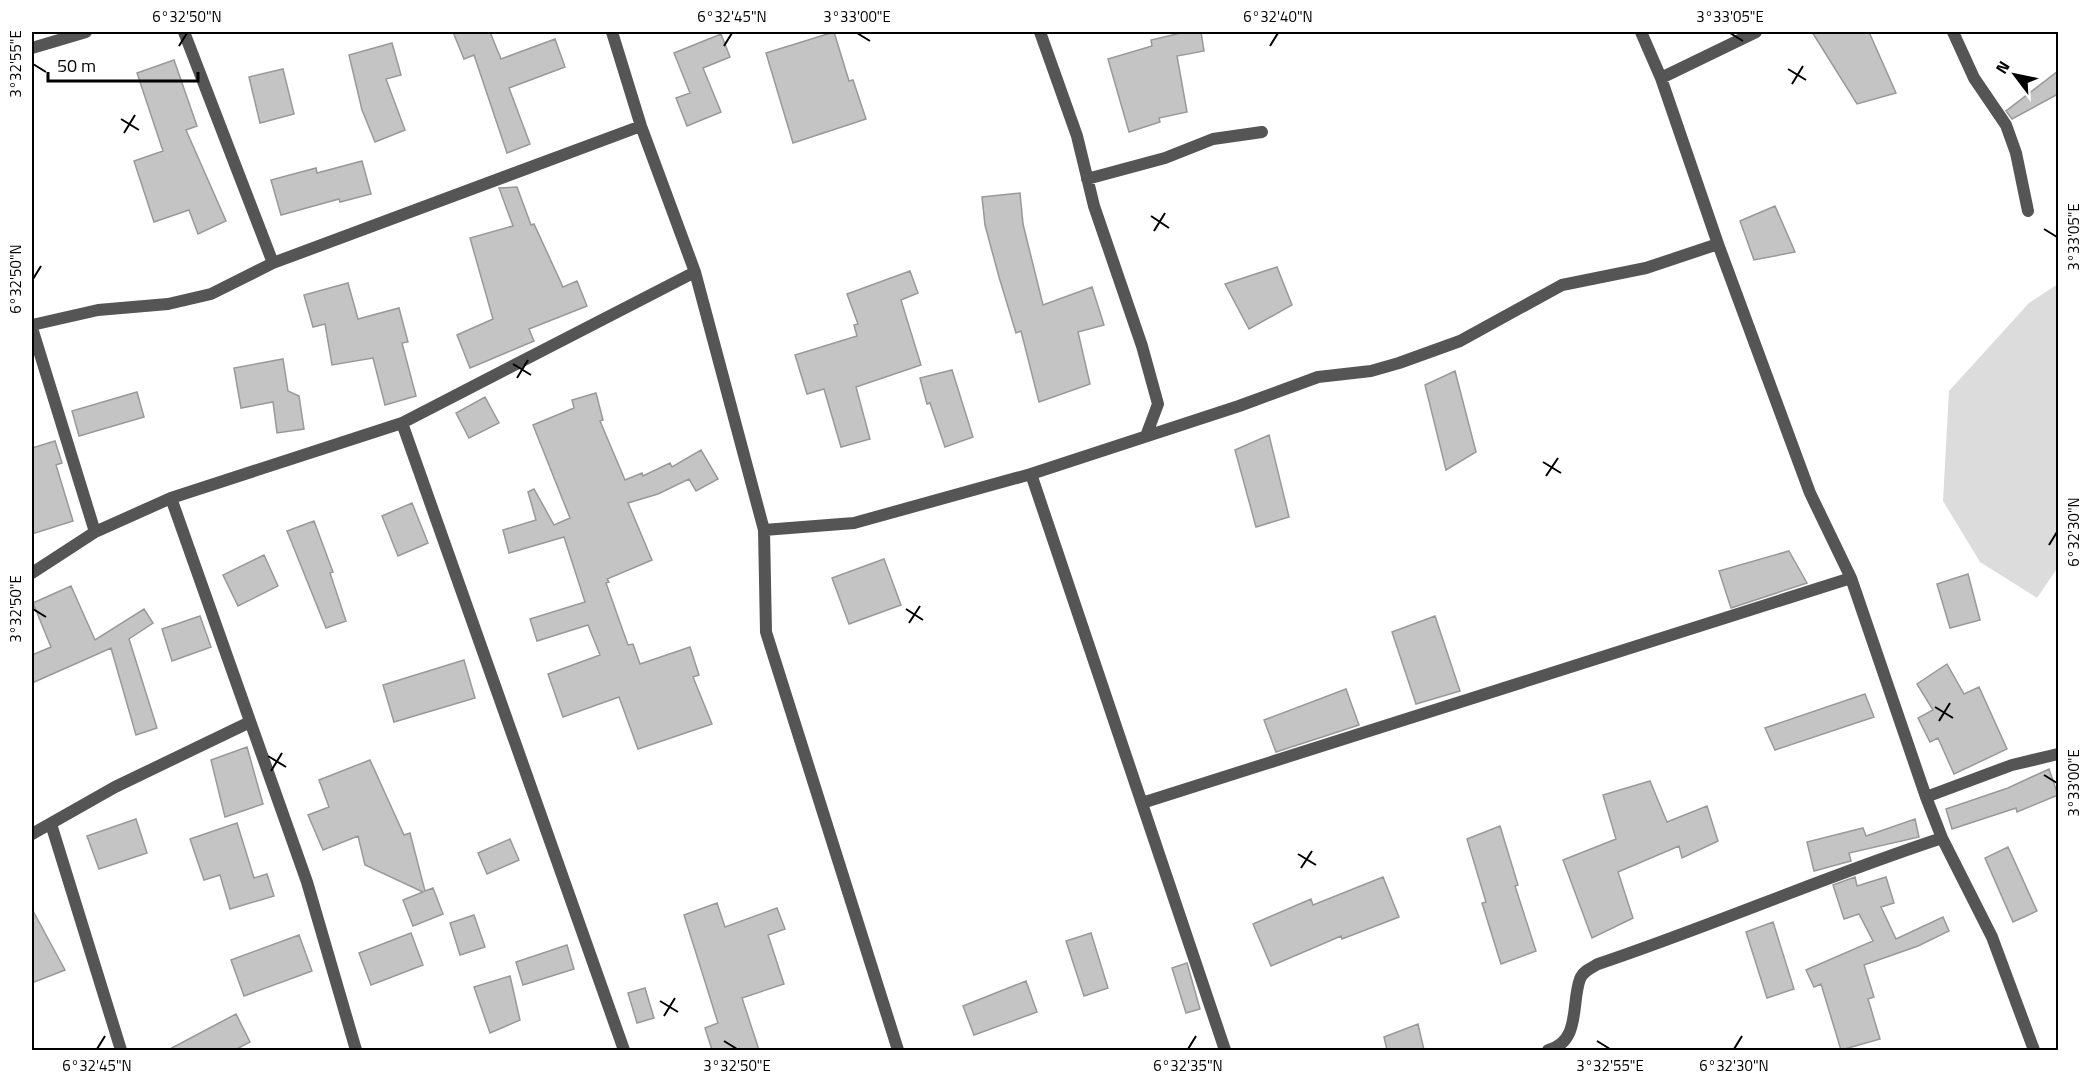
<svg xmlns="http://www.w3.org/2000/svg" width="2090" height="1082" font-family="'Titillium Web',sans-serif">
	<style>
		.green { fill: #dcdcdc }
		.building { fill: #c4c4c4; stroke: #999; stroke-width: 1.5 }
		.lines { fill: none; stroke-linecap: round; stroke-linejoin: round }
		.street { stroke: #555; stroke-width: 12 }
		.ticks { fill: none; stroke: #000; stroke-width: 2 }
		.neatline { fill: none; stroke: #000; stroke-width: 2 }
		.ticks-label { font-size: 15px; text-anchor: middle; fill: #000 }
	</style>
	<rect width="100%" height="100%" fill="#fff"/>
	<!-- green -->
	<path class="green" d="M2058,284v283l-21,31 -57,-36 -37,-61 6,-110 80,-88z"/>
	<!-- building -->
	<path class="building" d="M453,32h37l11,27 54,-20 10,28 -56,21 21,56 -23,9 -33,-98 -10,4z
		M834,32l15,49 4,-1 13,39 -73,24 -27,-90z
		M1185,32h16l3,19 -27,5 10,56 -28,6 1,4 -31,10 -21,-73 44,-13 -1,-6z
		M1812,32h57l27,61 -39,11z
		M721,34l9,23 -27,11 18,44 -34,14 -11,-28 14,-5 -16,-40z
		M392,43l9,32 -15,4 19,51 -30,12 -13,-32 -13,-55z
		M174,60l23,66 -11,4 40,91 -28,13 -9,-24 -35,12 -20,-61 29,-10 -26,-78z
		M283,69l11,45 -34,9 -11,-46z
		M2058,71v23l-46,25 -6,-8z
		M362,161l9,33 -31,8 -1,-3 -58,16 -10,-35 45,-12 1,5z
		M517,187l14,38 3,-1 29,63 14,-6 10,25 -58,23 5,12 -64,27 -13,-33 36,-16 -23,-81 43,-12 -14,-38z
		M1020,193l3,31 20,81 49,-18 12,38 -26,7 12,52 -51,18 -18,-71 -5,2 -17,-56 -14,-52 -3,-28z
		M1775,206l20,46 -41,8 -14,-39z
		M1277,267l15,38 -43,24 -24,-45z
		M910,271l8,22 -17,7 20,65 -65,22 14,52 -29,8 -17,-58 -17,5 -12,-39 62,-19 -3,-11 4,-1 -11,-30z
		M348,283l10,36 41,-11 9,34 -6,1 14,53 -31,9 -12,-47 -41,7 -7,-41 -12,3 -9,-32z
		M283,359l5,32 11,5 5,33 -27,4 -4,-31 -32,6 -7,-40z
		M952,370l21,67 -28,10 -15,-44 -3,1 -7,-26z
		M1455,371l21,81 -30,18 -21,-85z
		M137,392l7,25 -65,19 -7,-25z
		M596,393l7,27 -3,1 25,59 17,-7 1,3 27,-13 2,4 29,-17 17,29 -22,12 -7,-12 -31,15 -30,9 24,57 -45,19 2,3 -3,1 22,62 5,-1 7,20 50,-17 9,28 -6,2 19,47 -74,25 -19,-52 -56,20 -15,-43 52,-19 -12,-30 -51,16 -7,-22 55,-17 -21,-65 -55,16 -6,-23 33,-10 -8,-28 6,-3 20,36 16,-7 -37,-93 41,-17 -2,-8z
		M485,397l14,26 -30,15 -13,-25z
		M1269,435l20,82 -33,10 -21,-77z
		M55,441l7,22 -6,2 17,56 -41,13v-86z
		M412,503l16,40 -30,13 -16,-40z
		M314,521l19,51 -3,1 16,48 -20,7 -39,-97z
		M1789,551l18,32 -76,25 -12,-37z
		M264,555l14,31 -40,20 -15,-31z
		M884,559l17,46 -52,19 -17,-46z
		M1968,574l12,46 -30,8 -13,-44z
		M71,586l24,54 49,-31 9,14 -24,16 28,89 -21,7 -25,-87 -79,35v-28l19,-8 -18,-44z
		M200,616l11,31 -39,14 -10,-32z
		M1435,616l25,75 -44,13 -24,-72z
		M464,660l11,38 -81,24 -11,-37z
		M1947,664l17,30 15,-7 28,62 -53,25 -16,-36 -8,4 -12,-24 15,-8 -16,-26z
		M1346,689l13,36 -83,27 -12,-32z
		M1865,694l9,23 -99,33 -10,-22z
		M247,747l16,57 -38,13 -14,-57z
		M370,760l34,75 6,-2 15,58 8,-3 10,26 -30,12 -10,-26 20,-8 -58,-27 -7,-29 -35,14 -15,-35 21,-8 -10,-27z
		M2049,769l9,26 -41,17 -1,-4 -64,21 -6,-20 62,-21z
		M1650,781l17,41 40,-16 11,35 -36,17 -3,-12 -61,26 15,46 -41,20 -29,-78 53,-21 -13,-44z
		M136,819l11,34 -48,16 -12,-33z
		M1915,819l4,18 -70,16 2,8 -37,10 -7,-29 56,-14 3,8z
		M237,823l17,55 13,-4 7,22 -44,13 -10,-34 -16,5 -14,-41z
		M1500,826l18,59 -3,1 21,65 -35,13 -19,-61 4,-1 -19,-63z
		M510,839l9,21 -32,14 -9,-21z
		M2008,847l29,64 -24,11 -28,-64z
		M1383,877l16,40 -57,22 -1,-3 -70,30 -18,-42 58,-25 2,6z
		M1855,877l2,9 29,-9 8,26 -13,4 15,32 47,-22 6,14 -31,15 -54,19 10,32 -6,2 12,40 -39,11 -20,-66 -7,3 -8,-17 67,-29 -14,-27 -15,5 -11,-34z
		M717,903l8,24 52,-19 8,21 -17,6 16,49 -42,14 17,52h-47l-7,-22 13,-5 -34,-108z
		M32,909l33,61 -33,13z
		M474,915l11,32 -25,8 -10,-32z
		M1773,922l21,67 -27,9 -21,-66z
		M411,933l12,32 -52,20 -12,-32z
		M1091,933l17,55 -24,8 -18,-55z
		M299,935l13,36 -68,25 -13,-36z
		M567,945l7,24 -51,16 -7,-23z
		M1187,963l13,46 -14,4 -14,-45z
		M510,976l10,44 -30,13 -16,-46z
		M1026,981l11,31 -63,23 -11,-29z
		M645,988l9,30 -17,5 -9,-30z
		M236,1014l14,28 -15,8h-67z
		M1418,1024l6,26h-37l-3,-13z"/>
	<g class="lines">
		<!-- street -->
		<path class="street" d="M184,32l89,231
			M612,32l29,94 54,146 69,258 2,102 132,418
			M1040,32l37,104 17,70 48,140 16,58 -12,32
			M1641,32l20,46 57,166 92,249 41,85 75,219 16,41 50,99 42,113
			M1953,32l21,46 32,47 10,28 12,58
			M32,48l54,-16
			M1661,78l95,-46
			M1087,179l78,-21 48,-19 49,-7
			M32,325l66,-15 70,-6 43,-10 62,-31 368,-137
			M32,328l63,204
			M402,423l222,627
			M1031,474l194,576
			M171,498l136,384 49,168
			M764,530l90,-7 177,-49 208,-68 79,-29 53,-6 28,-8 61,-22 102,-56 84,-17 72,-24
			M32,573l63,-41 76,-34 231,-75 293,-151
			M1926,797l86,-32 46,-11
			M1142,803l709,-225
			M51,824l70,226
			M32,834l83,-47 135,-65
			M1548,1050c33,-8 23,-47 32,-71 3,-8 11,-11 18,-15 116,-39 228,-88 344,-126"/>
	</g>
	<!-- ticks -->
	<path class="ticks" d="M857,33l13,8M1730,33l13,8M179,46l8,-13M724,46l8,-13M1270,46l8,-13M33,64l13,8M1788,69l18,11M1792,84l11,-18M121,119l18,11M124,133l11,-18M1151,216l18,12M2044,229l13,8M1154,231l11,-18M33,279l8,-13M513,364l18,11M517,378l11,-18M1543,462l18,11M1546,476l12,-18M2049,545l8,-13M33,609l13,8M906,609l17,11M909,623l11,-17M1935,707l18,11M1939,721l11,-18M268,756l18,11M271,771l11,-18M2044,775l13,8M1298,854l18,11M1301,868l11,-17M660,1001l18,11M664,1016l11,-18M724,1041l13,8M1597,1041l13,8M97,1049l8,-13M1188,1049l8,-13M1734,1049l8,-13"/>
	<!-- border -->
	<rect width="2090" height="1082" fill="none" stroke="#ffffff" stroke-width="66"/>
	<!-- north arrow -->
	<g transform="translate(2015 75) rotate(302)" stroke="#ffffff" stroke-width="4.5" paint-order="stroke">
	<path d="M0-4.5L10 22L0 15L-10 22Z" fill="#000000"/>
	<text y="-9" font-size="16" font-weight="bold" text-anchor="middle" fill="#000000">N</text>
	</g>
	<!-- scale -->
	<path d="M48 72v9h150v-9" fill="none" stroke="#000000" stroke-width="3"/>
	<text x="57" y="72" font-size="18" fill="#000000" stroke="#ffffff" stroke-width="4.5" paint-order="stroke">50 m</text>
	<rect x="33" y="33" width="2024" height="1016" class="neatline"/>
	<g class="ticks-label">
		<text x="187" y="22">6°32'50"N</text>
		<text x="732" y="22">6°32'45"N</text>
		<text x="857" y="22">3°33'00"E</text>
		<text x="1278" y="22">6°32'40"N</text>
		<text x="1730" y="22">3°33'05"E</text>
		<text transform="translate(16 64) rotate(-90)" y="5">3°32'55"E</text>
		<text transform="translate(2074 237) rotate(-90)" y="5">3°33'05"E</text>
		<text transform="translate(16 279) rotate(-90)" y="5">6°32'50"N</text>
		<text transform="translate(2074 532) rotate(-90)" y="5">6°32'30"N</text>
		<text transform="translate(16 609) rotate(-90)" y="5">3°32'50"E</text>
		<text transform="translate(2074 783) rotate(-90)" y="5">3°33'00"E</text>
		<text x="97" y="1071">6°32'45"N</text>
		<text x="737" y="1071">3°32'50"E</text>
		<text x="1188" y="1071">6°32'35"N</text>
		<text x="1610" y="1071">3°32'55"E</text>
		<text x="1734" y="1071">6°32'30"N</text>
	</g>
</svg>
